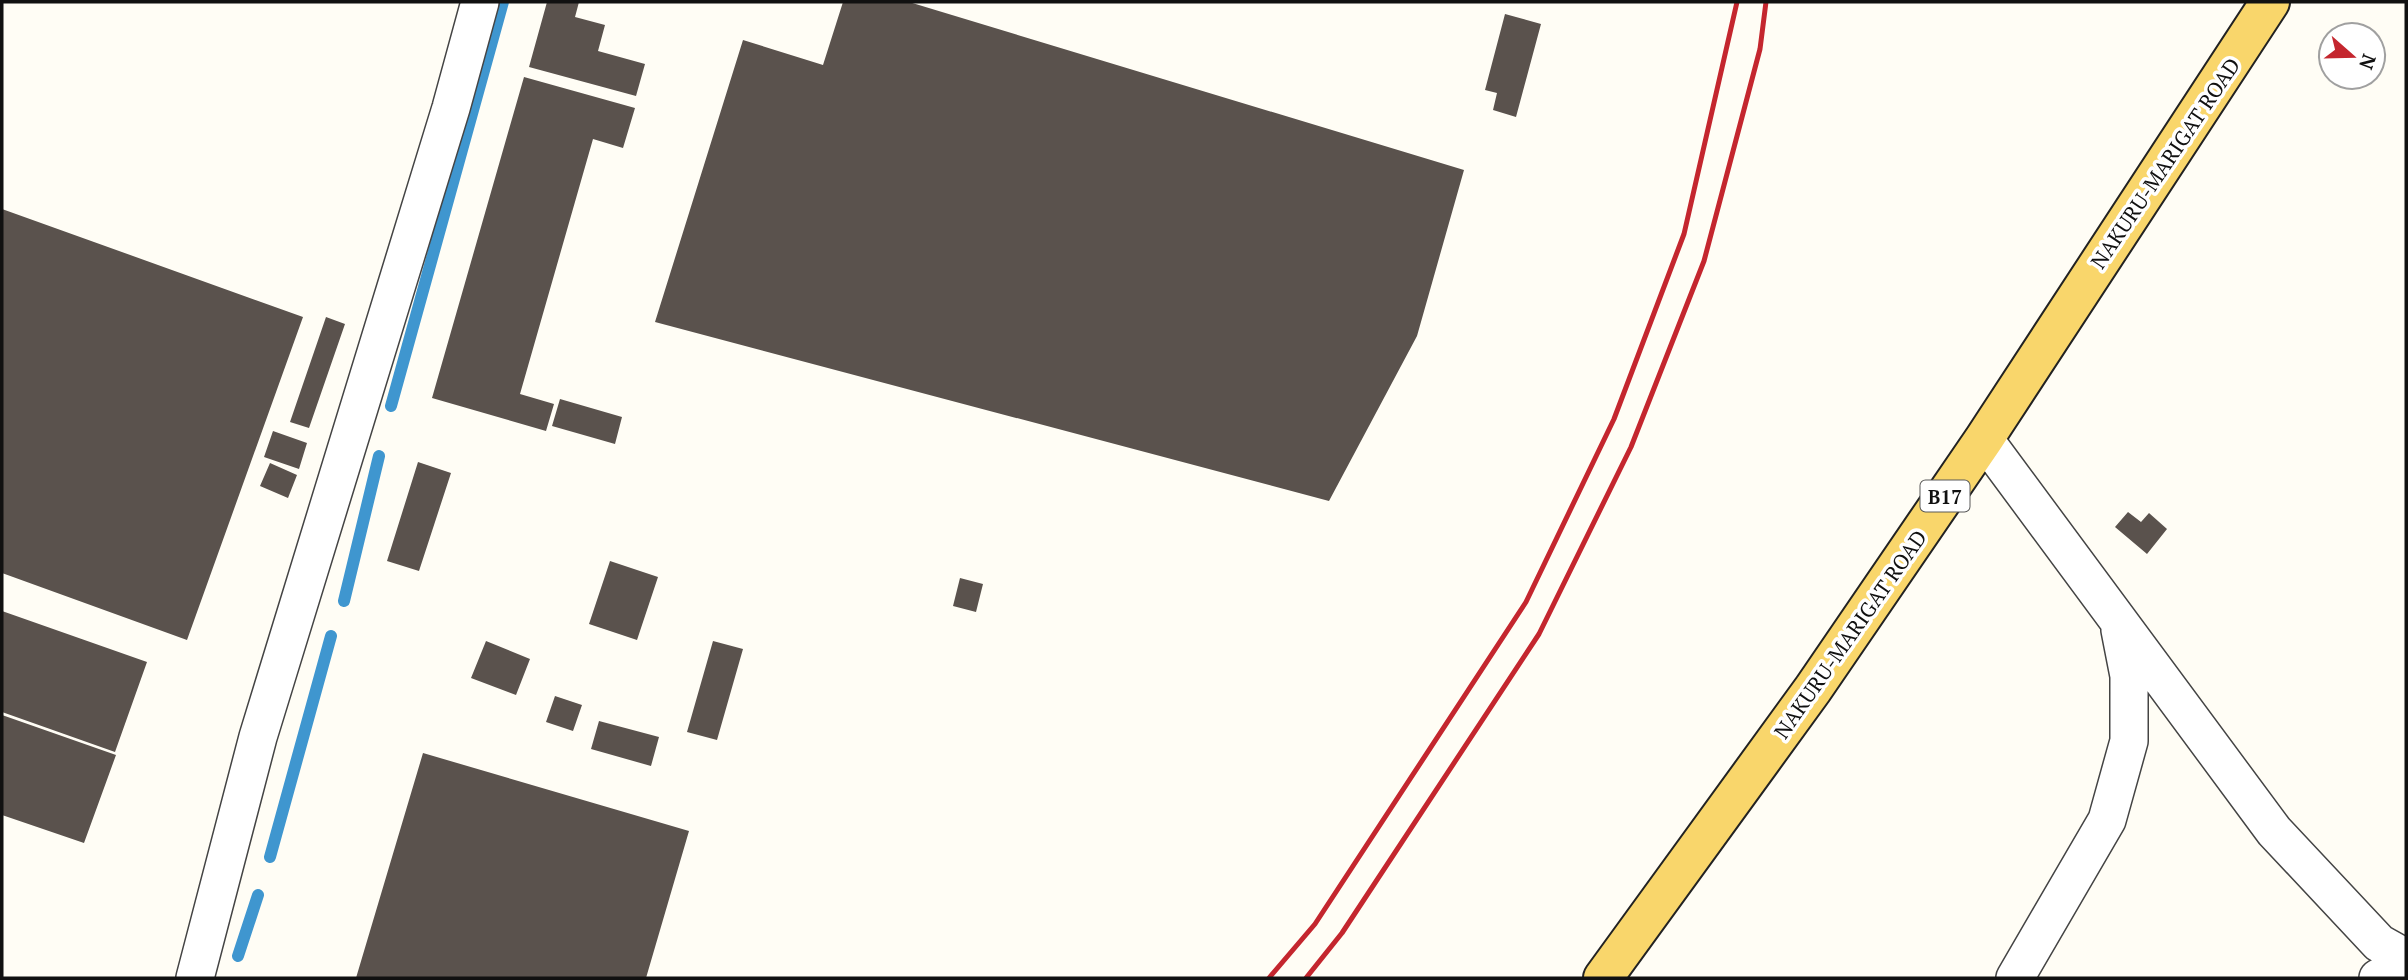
<svg xmlns="http://www.w3.org/2000/svg" width="2408" height="980" font-family="'PT Serif',serif">
	<style>
		.lines { fill: none; stroke-linecap: round; stroke-linejoin: round }
		.stream { stroke: #3f96cf; stroke-width: 12 }
		.building { fill: #5a524d }
		.minor-casing { stroke: #444; stroke-width: 40 }
		.primary-casing { stroke: #222; stroke-width: 42 }
		.minor { stroke: #fff; stroke-width: 37 }
		.primary { stroke: #f9d66b; stroke-width: 38 }
		.rail { stroke: #c4262e; stroke-width: 5 }
		.labels { text-anchor: middle; dominant-baseline: central; stroke-width: 7; stroke-linejoin: round; paint-order: stroke }
		.shield { fill: #fff; stroke: #585858; stroke-width: 2 }
		.shield-label { font-size: 19px; font-weight: bold; fill: #111 }
		.street-label { font-size: 21px; fill: #111; stroke: #fff }
	</style>
	<rect width="100%" height="100%" fill="#fffdf5"/>
	<g class="lines">
		<!-- stream -->
		<path class="stream" d="M391,406l112,-404
			M344,601l35,-145
			M270,857l61,-221
			M238,956l20,-61"/>
	</g>
	<!-- building -->
	<path class="building" d="M547,2h32l-4,15 30,8 -7,26 47,13 -9,32 -107,-29z
		M843,2h66l555,168 -47,166 -88,165 -674,-179 88,-282 80,25z
		M1505,14l36,10 -25,93 -23,-7 4,-17 -12,-3z
		M524,77l111,31 -12,40 -30,-9 -73,255 34,10 -8,27 -114,-33z
		M2,209l301,108 -116,323 -185,-67z
		M326,317l19,7 -36,104 -19,-6z
		M560,399l62,18 -7,27 -63,-18z
		M273,431l34,12 -8,26 -35,-12z
		M418,462l33,11 -32,98 -32,-10z
		M270,463l27,12 -9,23 -28,-12z
		M2128,512l13,10 8,-9 18,16 -20,25 -32,-27z
		M610,561l48,16 -21,63 -48,-16z
		M960,578l23,6 -7,28 -23,-6z
		M2,611l145,51 -32,90 -113,-40z
		M486,641l44,18 -14,36 -45,-17z
		M713,641l30,8 -26,91 -30,-8z
		M555,696l27,9 -9,26 -27,-9z
		M2,715l114,40 -32,88 -82,-28z
		M599,721l60,16 -8,29 -60,-17z
		M423,753l266,78 -43,147h-290z"/>
	<g class="lines">
		<!-- minor casing -->
		<g class="minor-casing">
			<path id="minor" d="M1984,439l290,392 105,112 27,15
				M195,978l63,-241 193,-629 29,-106
				M2015,978l92,-158 22,-79v-65l-9,-46
				M2378,978l28,-16"/>
		</g>
		<!-- primary casing -->
		<g class="primary-casing">
			<path id="primary" d="M1603,978l210,-289 171,-250 286,-437"/>
		</g>
		<!-- minor -->
		<use href="#minor" class="minor"/>
		<!-- primary -->
		<use href="#primary" class="primary"/>
		<!-- rail -->
		<path class="rail" d="M1269,978l46,-54 211,-322 88,-183 70,-185 53,-232
			M1306,978l36,-45 197,-299 92,-187 73,-186 56,-212 6,-47"/>
	</g>
	<g class="labels">
		<!-- shield labels -->
		<rect class="shield" x="1920.5" y="480.5" width="49" height="31" rx="5"/>
		<g class="shield-label">
			<text x="1945" y="496">B17</text>
		</g>
		<!-- street labels -->
		<g class="street-label">
			<text transform="translate(2165 163) rotate(-56)">NAKURU-MARIGAT ROAD</text>
			<text transform="translate(1850 634) rotate(-55)">NAKURU-MARIGAT ROAD</text>
		</g>
	</g>
	<!-- border -->
	<rect width="2408" height="980" fill="none" stroke="#111111" stroke-width="7"/>
	<!-- north arrow -->
	<g transform="translate(2352 56) rotate(110)"><circle r="33" fill="#ffffff" stroke="#a0a0a0" stroke-width="2"/>
	<path d="M0-5L12 26L0 18L-12 26Z" fill="#c4262e"/>
	<text y="-10" font-size="19" font-weight="bold" text-anchor="middle" fill="#111111">N</text>
	</g>
</svg>
